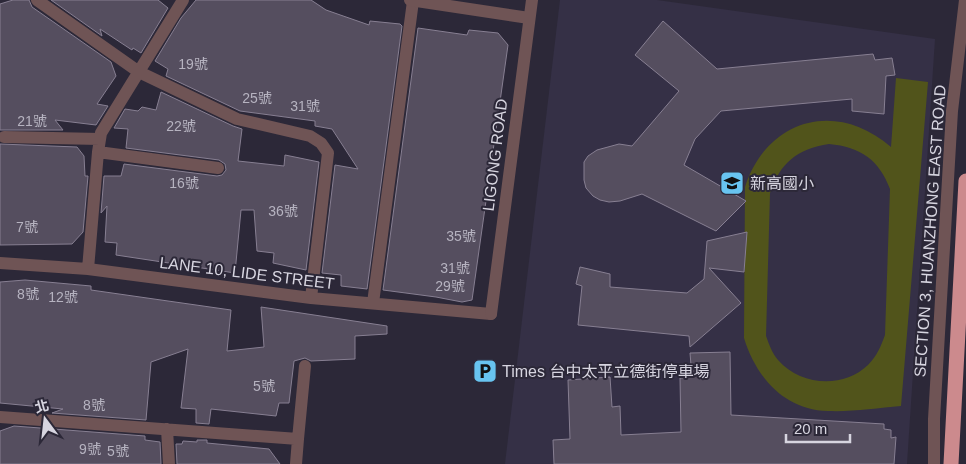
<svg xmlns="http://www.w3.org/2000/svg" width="966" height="464" font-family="Arial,'Noto Sans TC',sans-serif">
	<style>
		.built { fill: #353046 }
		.green { fill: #51541b; fill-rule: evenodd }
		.building { fill: #554e5f; stroke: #877f92 }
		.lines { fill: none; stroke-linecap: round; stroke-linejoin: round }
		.lane { stroke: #6f5455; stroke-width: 12 }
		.street { stroke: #6f5455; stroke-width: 12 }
		.highway { stroke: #cc8a8d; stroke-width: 15 }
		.labels { text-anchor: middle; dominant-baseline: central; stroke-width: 4; stroke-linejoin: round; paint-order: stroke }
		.number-label { font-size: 14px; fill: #b6b3c0 }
		.street-label { font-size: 16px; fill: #d7d5e0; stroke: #2c2838 }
		.poi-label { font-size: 16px; fill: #d7d5e0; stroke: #2c2838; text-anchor: start }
	</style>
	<rect width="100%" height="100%" fill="#2c2838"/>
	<!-- built -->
	<path class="built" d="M560,0h97l278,39 -28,425h-402z"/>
	<!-- green -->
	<path class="green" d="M896,78l32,4 -27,324c-24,2 -49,6 -73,5 -44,-1 -72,-34 -84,-73l1,-151c22,-68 91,-88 146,-40zM829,144c32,3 50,16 61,45l-5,146c-4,11 -8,21 -17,30 -25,24 -67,21 -90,-5 -6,-7 -9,-16 -12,-24l4,-143c10,-30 27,-44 59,-49z"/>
	<!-- building -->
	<path class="building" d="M13,0h16l3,7 79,55 5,14 -19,28 11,2 -12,19 -41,-5 8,10h-63v-126z
		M51,0h107l10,8 -27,45 -8,-5 -1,2 -32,-21 2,7z
		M196,0h115l15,10 43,15 1,-4 30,3 2,2 -35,263 -26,-3v-11l-19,-2 13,-108 23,4 -26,-40 -17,-3v-5l-75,-10 -74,-35 2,-7 -13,-8 26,-43z
		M663,21l54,48 156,-15 2,6 17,-2 3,17 -9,1 -2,38 -32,-3v-12l-131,12 -26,28 -11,26 62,36 -30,30 -74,-37 -22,7 -11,1 -9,-2 -7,-4 -7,-8 -2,-8v-18l4,-6 9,-6 22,-6 13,2 47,-55 -44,-36z
		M418,28l49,7 2,-5 29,3 10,12 -36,255 -10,2 -26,-5 -53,-7z
		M161,92l72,34 9,3 -4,32 46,5 1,-11 34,7 -13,108 -33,-7 1,-10 -17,-2 -3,-41h-13l-6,63 -119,-18 1,-12 -12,-1 2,-36 -6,7 3,-37h17l3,-12 93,12 5,-1 4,-5 -1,-6 -6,-4 -93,-12 2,-19 -14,-1 11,-19 13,2 4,-4 14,3z
		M0,144l77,3 7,9 1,20h3l-5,56 -11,12 -72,1z
		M747,232l-3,40 -35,-4 32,35 -51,44 -1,-11 -111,-11 4,-39 -6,-2 4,-17 30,7v13l77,6 17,-14 3,-38z
		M25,280l66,6v4l140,20 -4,41 37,-4 -3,-40 126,19v8l-32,2v23l-44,2 -6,-3 -11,3 -5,42h-10l-3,13 -65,-7 -2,15 -13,-1v-14l-15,-1 7,-59 -37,13 -5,58 -94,-7 11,-4 -63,-6v-121z
		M730,352l1,63 153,9v5l7,1v8l5,-1 -2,27h-340l-1,-24 17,-1 -2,-59 42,-3 2,30 8,-1 1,29 60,-3 -1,-54 12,-1 -2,-24z
		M14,426l131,10v4l15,2 1,22h-161v-33z
		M197,440h10v3l62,6 11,15h-103l-1,-20h6l1,-3 14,1z"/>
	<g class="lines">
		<!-- lane -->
		<path class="lane" d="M37,0l102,72 98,47 73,17 11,7 7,10 -17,145
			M4,137l96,2
			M98,152l120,16
			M0,263l88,6 223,29 180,16
			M88,269l10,-117 3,-19 82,-133
			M373,303l40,-302
			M0,417l298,22 7,-73
			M167,429l2,35
			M296,464l2,-25"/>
		<!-- street -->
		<path class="street" d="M410,0l119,18
			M491,314l41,-314
			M934,464v-45l18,-308 13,-111"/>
		<!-- highway -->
		<path class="highway" d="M951,464l15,-283"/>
	</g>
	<!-- icons -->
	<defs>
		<g id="school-square" transform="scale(1.25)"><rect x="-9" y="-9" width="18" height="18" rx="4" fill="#68c4f0" stroke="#2c2838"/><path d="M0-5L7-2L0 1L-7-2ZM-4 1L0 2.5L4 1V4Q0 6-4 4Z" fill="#111"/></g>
		<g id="parking-square" transform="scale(1.25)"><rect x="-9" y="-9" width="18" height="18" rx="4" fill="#68c4f0" stroke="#2c2838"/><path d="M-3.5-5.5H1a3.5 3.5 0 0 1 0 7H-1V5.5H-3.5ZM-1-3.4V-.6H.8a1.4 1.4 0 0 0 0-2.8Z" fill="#111"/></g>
	</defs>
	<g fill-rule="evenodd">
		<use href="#school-square" x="732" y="183"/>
		<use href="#parking-square" x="485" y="371"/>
	</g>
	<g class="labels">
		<!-- number labels -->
		<g class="number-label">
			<text x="193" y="64">19號</text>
			<text x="257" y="98">25號</text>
			<text x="305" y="106">31號</text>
			<text x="32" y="121">21號</text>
			<text x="181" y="126">22號</text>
			<text x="184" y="183">16號</text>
			<text x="283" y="211">36號</text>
			<text x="27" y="227">7號</text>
			<text x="461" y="236">35號</text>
			<text x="455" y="268">31號</text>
			<text x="450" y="286">29號</text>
			<text x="28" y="294">8號</text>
			<text x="63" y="297">12號</text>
			<text x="264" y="386">5號</text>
			<text x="94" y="405">8號</text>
			<text x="90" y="449">9號</text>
			<text x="118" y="451">5號</text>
		</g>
		<!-- street labels -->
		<g class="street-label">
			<text transform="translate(495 155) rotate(-83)">LIGONG ROAD</text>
			<text transform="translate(930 231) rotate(-86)">SECTION 3, HUANZHONG EAST ROAD</text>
			<text transform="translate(247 273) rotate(7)">LANE 10, LIDE STREET</text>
		</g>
		<!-- poi labels -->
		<g class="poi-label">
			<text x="750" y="183">新高國小</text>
			<text x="502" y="371">Times 台中太平立德街停車場</text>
		</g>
	</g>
	<!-- north arrow -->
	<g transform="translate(45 419) rotate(345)" stroke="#2c2838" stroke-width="4" paint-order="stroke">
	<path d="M0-4L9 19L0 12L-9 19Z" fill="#d7d5e0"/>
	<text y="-8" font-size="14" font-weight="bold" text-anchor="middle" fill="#d7d5e0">北</text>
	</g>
	<!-- scale -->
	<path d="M786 434v8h64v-8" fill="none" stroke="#d7d5e0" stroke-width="2.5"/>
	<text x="794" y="434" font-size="15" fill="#d7d5e0" stroke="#2c2838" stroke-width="4" paint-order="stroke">20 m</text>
</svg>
